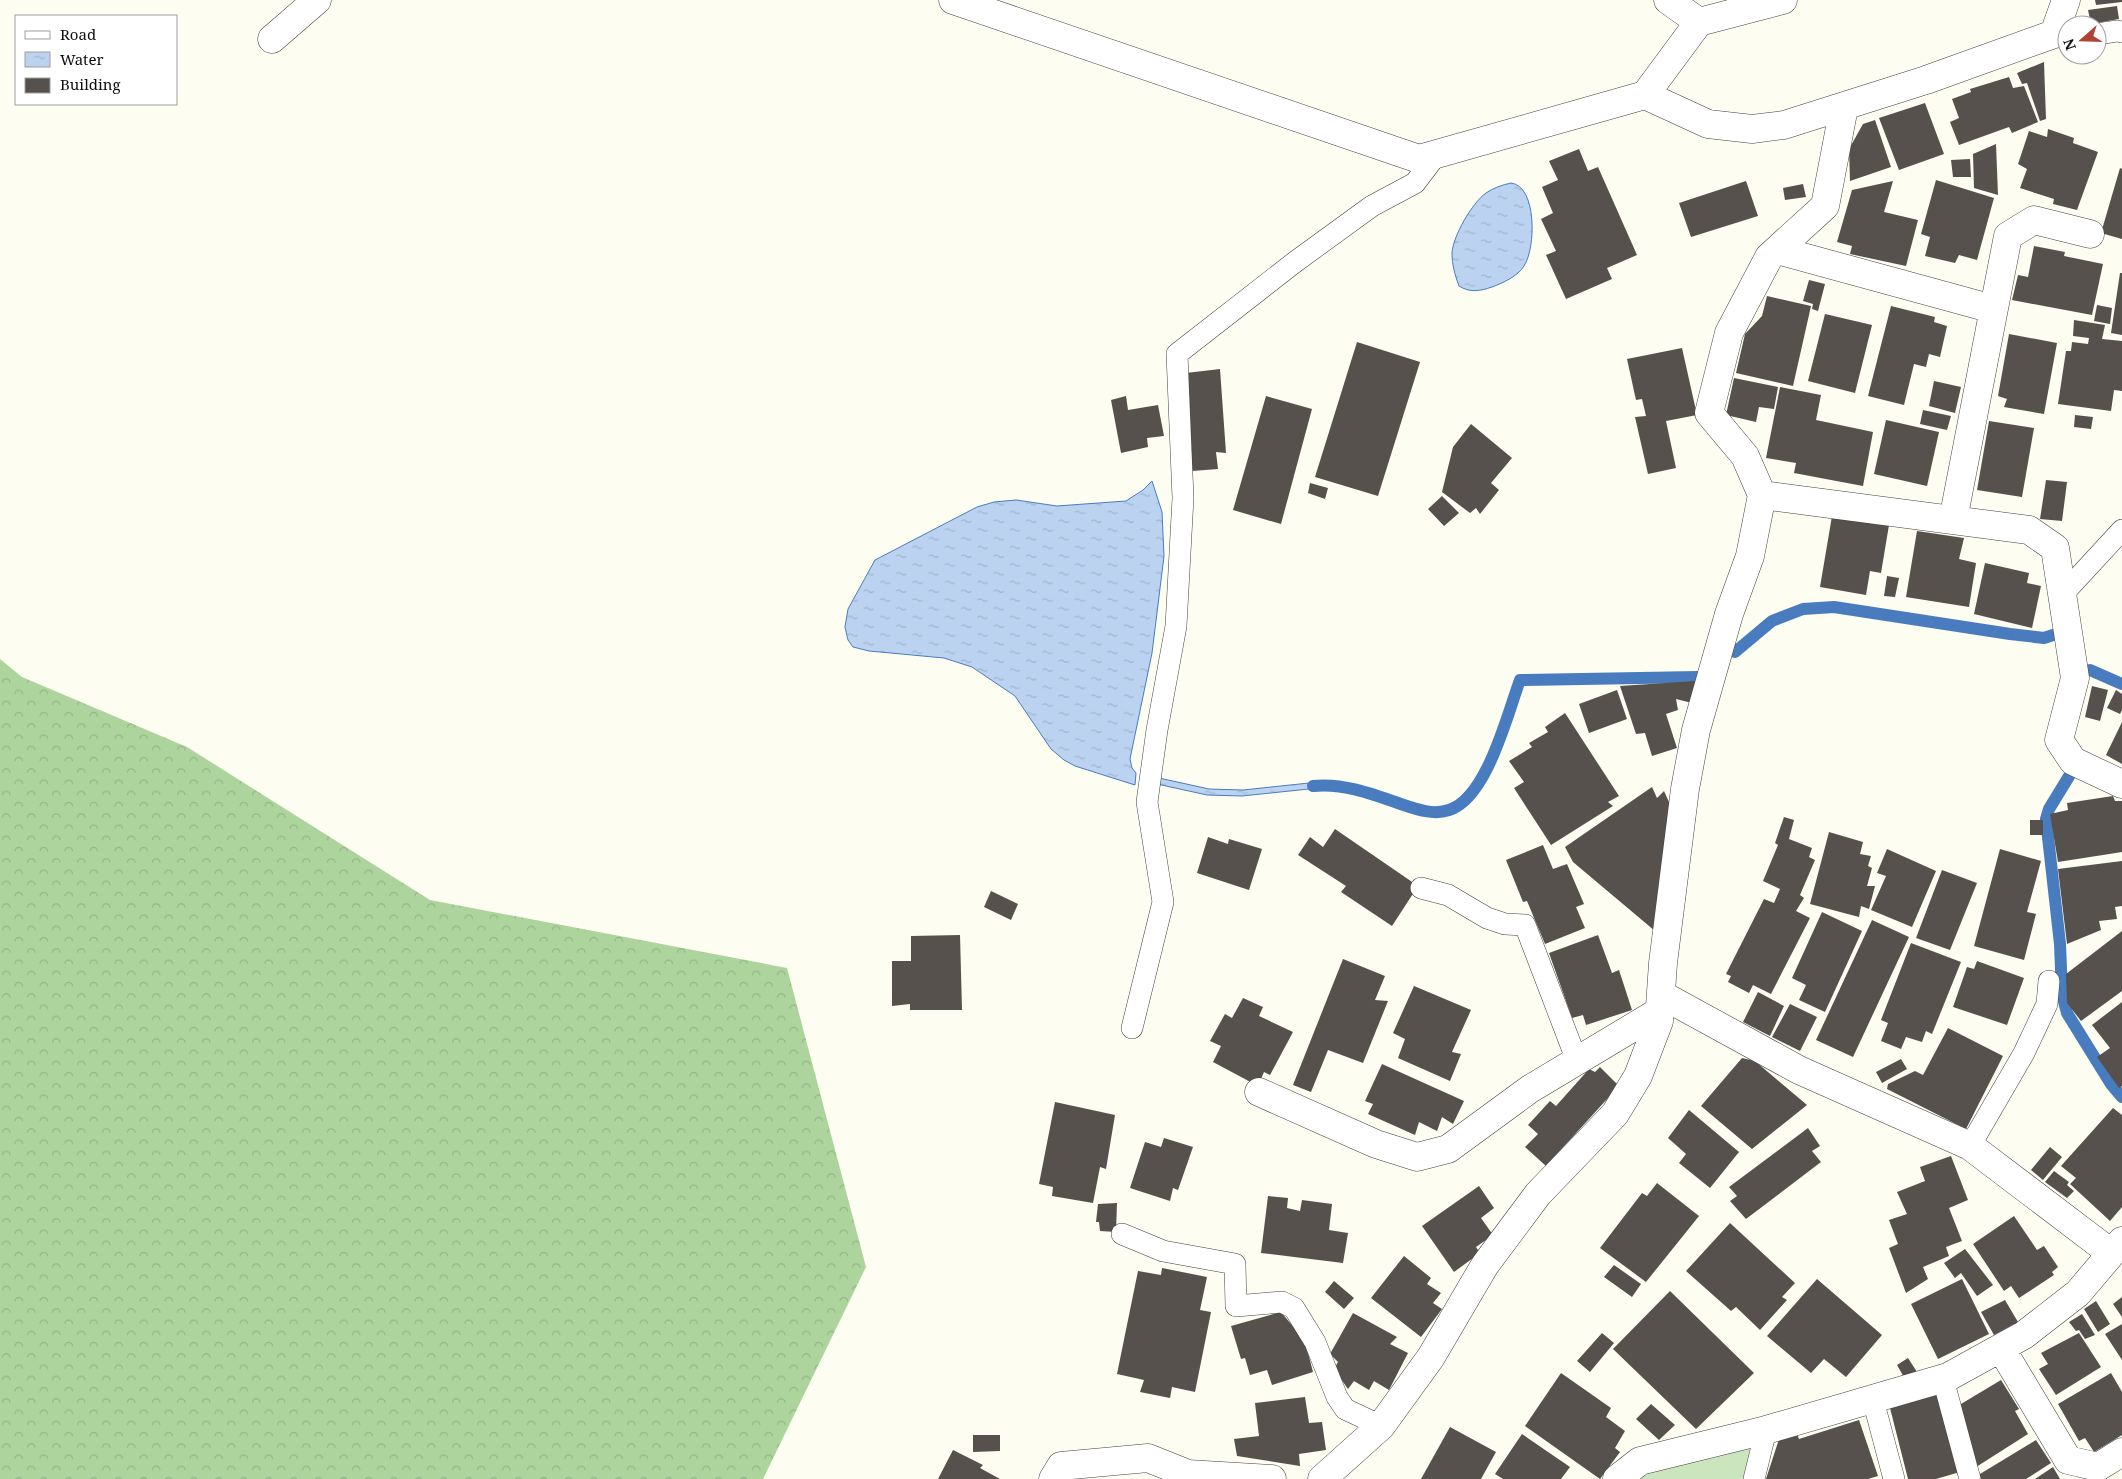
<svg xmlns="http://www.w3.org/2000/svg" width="2122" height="1479" font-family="'Noto Serif',serif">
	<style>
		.grass { fill: #cbe5be }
		.forest { fill: url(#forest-crowns) }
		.water { fill: url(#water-ripples); stroke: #497cbf }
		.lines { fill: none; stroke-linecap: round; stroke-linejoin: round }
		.stream { stroke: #497cbf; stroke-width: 12 }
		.building { fill: #56514c }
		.lane-casing { stroke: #414141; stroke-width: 22 }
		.street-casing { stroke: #414141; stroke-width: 29 }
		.lane { stroke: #fff; stroke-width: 21 }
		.street { stroke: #fff; stroke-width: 28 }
	</style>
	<defs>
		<pattern id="forest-crowns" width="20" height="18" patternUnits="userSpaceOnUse" patternTransform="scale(1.25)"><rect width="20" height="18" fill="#aed49e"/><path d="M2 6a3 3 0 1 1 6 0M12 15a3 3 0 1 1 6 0" fill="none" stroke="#94b587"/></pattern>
		<pattern id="water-ripples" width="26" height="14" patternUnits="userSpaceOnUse" patternTransform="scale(1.25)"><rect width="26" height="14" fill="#bbd3f0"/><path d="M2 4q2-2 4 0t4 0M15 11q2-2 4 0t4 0" fill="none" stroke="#a0b4cd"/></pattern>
	</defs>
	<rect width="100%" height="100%" fill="#fdfdf1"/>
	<!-- grass -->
	<path class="grass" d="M1758,1443l-9,36h-112l11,-9z"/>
	<!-- forest -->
	<path class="forest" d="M0,659l22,18 165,70 243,153 357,68 79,299 -103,212h-763z"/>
	<!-- water -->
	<path class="water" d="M1511,183c26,3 25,65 13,83 -6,10 -21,17 -32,21 -12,4 -22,6 -33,-1 -4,-11 -7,-21 -7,-33 1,-17 20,-50 34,-60 7,-5 16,-8 25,-10z
		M1152,481l10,31 2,44 -12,97 -22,106 2,9 4,5 -1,12 -60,-19 -11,-6 -13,-11 -36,-53 -43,-29 -28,-9 -75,-7 -16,-4 -5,-7 -3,-13 3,-18 27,-49 102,-53 17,-5 22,-2 41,6 69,-5 17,-11z
		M1159,778l50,11 34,1 85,-9v6l-86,9 -35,-1 -50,-11z"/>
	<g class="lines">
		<!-- stream -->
		<path class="stream" d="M1735,652l37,-31 31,-12 31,-2 176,27 34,4 9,-3
			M2090,670l32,14
			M2071,773l-22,36 -3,10 14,125 2,50 5,19 44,71 11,13
			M1313,786c29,-3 57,7 85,17 15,5 34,13 51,7 38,-12 58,-95 71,-130l178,-3"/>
	</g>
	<!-- building -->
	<path class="building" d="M2095,0h27v2l-26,3z
		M2117,6l2,13 -28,5 -3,-14z
		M2044,62l2,57 -6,2 -13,-38 -5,1 -5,-11z
		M2009,77l4,11 11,-2 14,36 -26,11 -3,-6 -50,18 -9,-23 9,-4 -7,-19 19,-7 -1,-3z
		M1925,103l19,51 -45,16 -20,-52z
		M1875,120l16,47 -41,14 -1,-32 14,-25z
		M2048,129l26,9 -1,5 25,9 -21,58 -24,-6 1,-5 -34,-11 7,-19 -9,-5 11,-33 18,6z
		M1996,144l2,51 -24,-7 -1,-34z
		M1579,149l9,22 10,-4 39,88 -30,13 5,11 -46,20 -20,-44 10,-4 -15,-32 12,-6 -11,-26 16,-7 -9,-19z
		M1970,159l1,18h-18l-2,-17z
		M2120,168l2,1v70l-21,-6z
		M1936,180l58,18 -17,62 -18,-5 -4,8 -30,-7 5,-19 -9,-3z
		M1746,181l12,35 -67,21 -12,-34z
		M1893,181l-9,31 34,8 -12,46 -56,-12 2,-8 -15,-4 15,-52z
		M1803,184l3,13 -21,3 -2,-12z
		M2034,246l31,6 -1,4 39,8 -11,51 -80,-15 6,-25 10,2z
		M2120,273h2v62l-11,-2z
		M1809,280l16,4 -7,27 -6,-2 1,-5 -10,-3z
		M1767,296l44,10 -18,80 -57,-13 9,-39 17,-18z
		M2097,305l15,3 -2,16 -16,-3z
		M1891,306l44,11 -1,5 13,4 -7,31 -11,-3 -3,13 -12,-3 -10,41 -36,-9z
		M1825,314l47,11 -17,68 -47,-12z
		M2074,320l31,5 -3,14 20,2v50l-8,-1 -3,21 -53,-7 8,-53h5l1,-9 16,2 1,-6 -16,-2z
		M2009,334l48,9 -13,71 -40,-7 3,-8 -9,-3z
		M1357,342l63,20 -42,134 -63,-19z
		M1682,348l15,67 -31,6 10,47 -28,6 -13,-57 11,-1 -4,-17 -6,1 -9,-41z
		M1220,369l6,84 -10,-1 2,17 -26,2 -6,-98z
		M1734,378l44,9 -4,22 -15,-2 -3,15 -30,-7z
		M1934,381l27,6 -6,26 -26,-7z
		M1780,387l41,8 -5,25 57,12 -10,54 -69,-13 2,-10 -30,-5z
		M1126,396l2,14 30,-5 6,31 -17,2 1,9 -27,6 -10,-53z
		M1266,396l46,13 -31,115 -48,-14z
		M1923,410l28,6 -4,14 -27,-6z
		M2075,415l18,2 -2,12 -17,-2z
		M1886,420l53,12 -12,54 -53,-12z
		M1989,421l45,7 -12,69 -45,-7z
		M1471,424l41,34 -21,25 8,7 -19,24 -4,-6 -6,5 -28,-21 11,-45z
		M2046,480l21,2 -5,39 -22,-2z
		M1310,483l18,5 -3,11 -17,-6z
		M1442,496l17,17 -15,13 -16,-17z
		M1832,516l57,9 -8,48 -11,-2 -4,24 -46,-8z
		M1917,531l47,7 -5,21 17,4 -7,44 -63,-10z
		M1985,563l44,10 -2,10 14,3 -9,42 -58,-14z
		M1887,576l12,2 -4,19 -11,-1z
		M1695,681l-3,22 -16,-4 2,11 -12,4 11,34 -25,8 -7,-23 -9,1 -16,-48z
		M2092,686l16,4 -8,31 -15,-4z
		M1617,690l10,29 -38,14 -10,-29z
		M2116,690l6,4v16l-2,4 -13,-6z
		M1565,713l54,83 -11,6 5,4 -62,39 -37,-57 10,-6 -15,-21 23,-14 -3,-4 19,-11 -3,-5z
		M2122,722v42l-16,-9z
		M1652,787l5,11 7,-7 10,22 -19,118 -82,-69 -8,-15z
		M2113,796l2,5h7v51l-64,10 -8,-48 18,-4 -1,-7z
		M1784,817l10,3 -5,19 23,9 -3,9 6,3 -15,35 4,3 -8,13 14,7 -39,76 -18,-9 -4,8 -21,-11 3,-6 -5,-2 38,-75 10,4 6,-14 -17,-8 15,-36 -3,-2z
		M2030,820h13v15h-13z
		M1335,829l83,57 -26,40 -51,-34 5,-6 -48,-31 12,-18 13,10z
		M1829,832l34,10 -3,12 11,2 -3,10 4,2 -5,18h8l-6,23 -8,-3 -2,11 -49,-13z
		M1208,837l20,7 1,-5 33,10 -13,41 -52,-17z
		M1543,845l10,24 14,-5 17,40 -8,3 9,21 -40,16 -18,-43 -4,1 -17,-42z
		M1887,849l49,22 -24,56 -41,-17 15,-34 -9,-3z
		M2000,849l41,12 -14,51 9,2 -12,46 -50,-14z
		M2122,861v45l-7,1 2,12 -18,2 2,9 -34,14 -9,-75z
		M1942,870l35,13 -27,67 -34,-12z
		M991,891l27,13 -7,16 -27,-13z
		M1822,912l40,19 -37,81 -26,-12 7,-15 -14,-7z
		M1872,920l37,17 -56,120 -37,-17z
		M2122,931v60l-41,30 -14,-18 -1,-29z
		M960,935l2,75h-52v-6l-18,2v-45h19v-25z
		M1598,935l14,38 7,-3 13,40 -46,15 -3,-10 -11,3 -23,-65z
		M1911,943l50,19 -29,72 -6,-3 -4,11 -16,-5 -5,12 -20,-8 7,-18 -7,-3z
		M1343,959l42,17 -10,24 13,1 -25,62 -35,-13 -17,42 -18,-7z
		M1977,961l47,17 -17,47 -54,-18 14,-40 7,2z
		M1414,986l57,24 -19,42 9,2 -11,27 -52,-23 7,-19 -12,-6z
		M1758,992l26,14 -14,30 -27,-14z
		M1243,998l20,9 -4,9 34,16 -23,43 -6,-3 -6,14 -45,-24 8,-16 -11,-5 15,-27 7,4z
		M2122,1002v84l-3,2 -22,-31 13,-9 -18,-23z
		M1790,1004l27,13 -17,34 -28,-14z
		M1948,1028l55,28 -37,73 -79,-40 1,-5 27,-13 8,4z
		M1742,1058l13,3 52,44 -55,44 -51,-43z
		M1901,1059l6,10 -25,14 -6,-11z
		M1382,1064l82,37 -11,23 -11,-7 -5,14 -18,-9 -4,13 -47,-21 5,-10 -8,-3z
		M1600,1067l19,19 -73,80 -21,-19 13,-13 -10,-9 22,-24 6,5 33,-37 6,3z
		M1055,1102l60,13 -9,54 -6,-2 -7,36 -41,-7 1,-9 -14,-3z
		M2113,1108l9,7v92l-12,14 -40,-37 6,-6 -15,-12z
		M1689,1110l50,42 -29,36 -31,-25 7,-9 -18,-16z
		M1808,1128l12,18 -8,5 9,11 -75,57 -16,-18 7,-5 -8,-9z
		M1164,1138l29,9 -15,43 -5,-2 -3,13 -40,-13 15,-46 16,5z
		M2050,1147l12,10 -19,23 -12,-10z
		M1951,1156l17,44 -19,8 13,33 -16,6 3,9 -26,11 5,12 -22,14 -17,-45 9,-4 -9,-24 18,-6 -10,-22 28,-11 -5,-14z
		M2054,1171l15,11 -2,3 7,6 -7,7 -22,-16z
		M1657,1183l42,33 -53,66 -46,-34 42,-55 5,3z
		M1479,1186l15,22 -13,10 12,17 -17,12 4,6 -26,19 -32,-46z
		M1268,1196l20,2 -1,10 13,3 2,-11 30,4 -3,26 19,3 -5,30 -82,-10z
		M1117,1203l-1,29 -16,-1 -1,-9h-3l2,-18z
		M2014,1216l23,34 7,-4 14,21 -6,5 2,3 -35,23 -8,-12 -7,5 -31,-47z
		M1730,1223l65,60 -13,14 5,3 -27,30 -24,-23 -5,4 -45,-40z
		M1965,1249l28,36 -16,11 -16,-23 -6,5 -11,-15z
		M1404,1256l27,22 -4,6 14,9 -8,10 9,6 -21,28 -50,-39z
		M1614,1265l27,19 -9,13 -28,-20z
		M1162,1268l45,9 -7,33 11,2 -16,80 -23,-5 -2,11 -30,-6 4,-12 -27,-6 21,-103 23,4z
		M1817,1279l65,56 -36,42 -22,-18 -13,14 -44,-37z
		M1962,1279l27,55 -51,25 -27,-55z
		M1334,1281l20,17 -10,11 -19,-17z
		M1670,1291l84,82 -58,56 -83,-80z
		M2122,1297v20l-9,-13z
		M2005,1300l13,22 -24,13 -13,-23z
		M2096,1301l14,23 -12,8 -14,-23z
		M1281,1312l24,29 8,31 -41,13 -5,-15 -17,5 -5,-17 -4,1 -10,-33z
		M1353,1313l44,24 -7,7 18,9 -19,37 -15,-9 -5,9 -15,-9 -6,8 -14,-20 4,-7 -8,-8z
		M2082,1314l13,21 -10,4 -6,-9 -3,1 -7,-9z
		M2122,1324v36l-17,-26z
		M1602,1333l12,10 -24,29 -13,-11z
		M2079,1333l22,34 -45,28 -17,-26 9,-5 -7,-11z
		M1908,1358l9,14 -12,7 -8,-14z
		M1561,1373l50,35 -5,9 19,14 -10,17 5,4 -20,27 -75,-53z
		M2111,1373l11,19v43l-28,17 -9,-14 -6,3 -21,-37z
		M2001,1380l18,29 -4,2 13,23 -55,35 -17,-62z
		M1937,1393l23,79 -24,7h-28l-18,-71z
		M1305,1397l4,26 13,-1 4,28 -27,4 1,12 -63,-10 -3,-17 25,-3 -4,-33z
		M1651,1404l24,21 -16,15 -23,-21z
		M1859,1420l19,56 -10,3h-102l14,-43 16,-5 3,8z
		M1450,1427l46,25 -15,27h-60z
		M1522,1434l48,33 -9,12h-58l-8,-5z
		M973,1435h27v16l-27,1z
		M2036,1440l15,23 -25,16h-50l-1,-2z
		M953,1450l30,15 -3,3 20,11h-62z
		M2053,1467l7,12h-25z"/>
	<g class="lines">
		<!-- lane casing -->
		<g class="lane-casing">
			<path id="lane" d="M2097,34l20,-3 5,1
				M2062,595l60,-65
				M1421,888l27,7 39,23 18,6 20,1 52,136
				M1132,1028l31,-126 -16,-100 10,-72 19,-104 7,-128 -6,-144 118,-92 77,-56 43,-23 22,-29
				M1970,1146l54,-93 23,-49 2,-23
				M1122,1234l41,17 72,13 1,42 46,-4 12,6 21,34 22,55 8,12 36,17
				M1943,1379l27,100
				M1873,1400l21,79
				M1754,1479l12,-49"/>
		</g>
		<!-- street casing -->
		<g class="street-casing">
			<path id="street" d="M953,0l466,159 226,-64 54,-73 84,-22
				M1668,0l31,22
				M272,39l45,-39
				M1645,95l63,29 44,5 32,-4 142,-45 128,-46 12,-34
				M1777,250l216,59
				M1762,495l267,35 26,18 20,130 -16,62 14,21 49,23
				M1953,520l55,-284 26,-16 56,14
				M1662,995l137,75 171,76 141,107
				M1259,1092l117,52 41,13 31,-8 82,-60 130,-78
				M2001,1348l67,112 30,7 24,-15
				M1053,1479l8,-13 87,-8 40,16 84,5
				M1322,1479l59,-53 50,-69 54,-92 53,-71 77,-80 23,-38 21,-55 4,-58 22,-174 11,-59 33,-116 21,-58 12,-61 -17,-39 -36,-43 20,-80 40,-76 56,-51 19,-99
				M1617,1479l23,-18 126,-31 182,-53 76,-42 54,-42 44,-52"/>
		</g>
		<!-- lane -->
		<use href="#lane" class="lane"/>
		<!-- street -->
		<use href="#street" class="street"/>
	</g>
	<!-- legend -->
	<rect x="15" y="15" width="162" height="90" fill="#ffffff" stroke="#9f9f9f"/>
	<rect x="25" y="31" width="25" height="8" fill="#ffffff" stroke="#9f9f9f"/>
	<text x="60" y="40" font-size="15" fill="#0e0e0e">Road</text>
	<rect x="25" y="52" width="25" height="15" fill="url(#water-ripples)" stroke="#9f9f9f"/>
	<text x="60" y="65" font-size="15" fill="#0e0e0e">Water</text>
	<rect x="25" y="78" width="25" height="15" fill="#56514c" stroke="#9f9f9f"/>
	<text x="60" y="90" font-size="15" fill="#0e0e0e">Building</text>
	<!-- north arrow -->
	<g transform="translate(2082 40) rotate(250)"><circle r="24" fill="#ffffff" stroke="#9f9f9f"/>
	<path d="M0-4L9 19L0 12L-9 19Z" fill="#b04334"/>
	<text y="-8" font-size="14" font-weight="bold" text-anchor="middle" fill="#0e0e0e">N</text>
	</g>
</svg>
